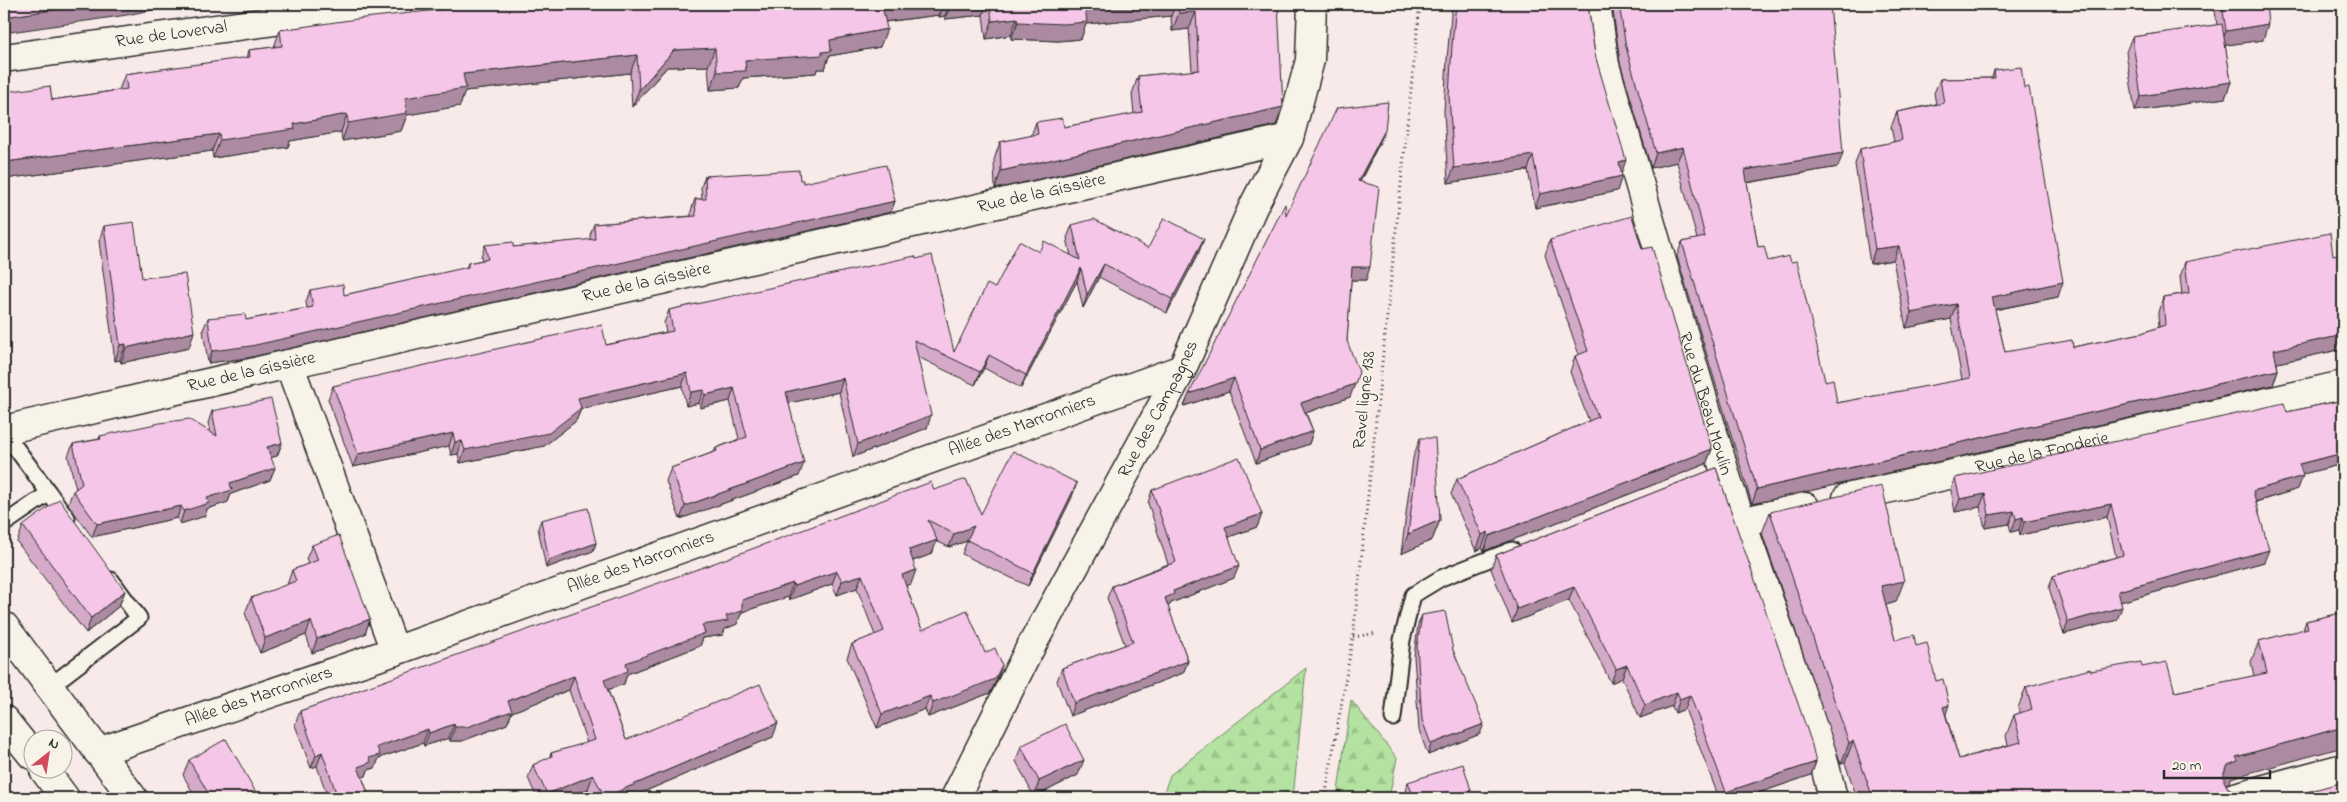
<svg xmlns="http://www.w3.org/2000/svg" width="2347" height="802" font-family="'Indie Flower',sans-serif">
	<style>
		.forest { fill: url(#forest-firs); stroke: #708666 }
		.lines { fill: none; stroke-linecap: round; stroke-linejoin: round }
		.lane-casing { stroke: #2b2b2b; stroke-width: 19 }
		.street-casing { stroke: #2b2b2b; stroke-width: 31 }
		.secondary-casing { stroke: #2b2b2b; stroke-width: 31 }
		.path { stroke: #2b2b2b; stroke-width: 3; stroke-dasharray: 1 4; stroke-linecap: butt }
		.lane { stroke: #f7f3e8; stroke-width: 15 }
		.street { stroke: #f7f3e8; stroke-width: 28 }
		.secondary { stroke: #f7f3e8; stroke-width: 28 }
		.wall { fill: #d4aac8; stroke: #2b2b2b }
		.shaded-wall { fill: #ac8ba2; stroke: #2b2b2b }
		.building { fill: #f6c6e8; stroke: #2b2b2b }
		.labels { text-anchor: middle; dominant-baseline: central; stroke-width: 4; stroke-linejoin: round; paint-order: stroke }
		.street-label { font-size: 18px; fill: #2b2b2b; stroke: #f7f3e8 }
	</style>
	<defs>
		<pattern id="forest-firs" width="22" height="20" patternUnits="userSpaceOnUse" patternTransform="scale(1.25)"><rect width="22" height="20" fill="#b4e2a0"/><path d="M5 1l3.5 6h-7zM16 11l3.5 6h-7z" fill="#9bc28a"/></pattern>
	</defs>
	<rect width="100%" height="100%" fill="#f7eae8"/>
	<filter id="ink" filterUnits="userSpaceOnUse"><feTurbulence type="fractalNoise" baseFrequency=".02" numOctaves="2"/><feDisplacementMap in="SourceGraphic" scale="10" xChannelSelector="R" yChannelSelector="G"/><feConvolveMatrix kernelMatrix="1 2 1 2 8 2 1 2 1" color-interpolation-filters="sRGB"/></filter>
	<g filter="url(#ink)">
		<!-- forest -->
		<path class="forest" d="M1306,668l-13,130h-131l8,-23z
			M1351,700l46,58 -8,40h-52z"/>
		<g class="lines">
			<!-- lane casing -->
			<g class="lane-casing">
				<path id="lane" d="M4,432l45,61 -45,31
					M49,493l18,25
					M49,687l90,-69 -28,-38
					M1393,718l9,-78 11,-45 28,-17 71,-28"/>
			</g>
			<!-- street casing -->
			<g class="street-casing">
				<g id="street">
					<path id="s1" d="M1596,4l9,61 55,190 69,231 92,264 12,48"/>
					<path d="M289,364l106,287"/>
					<path id="s2" d="M4,430l285,-66 1000,-226"/>
					<path id="s3" d="M1847,498l496,-113"/>
					<path d="M1741,522l64,-15"/>
					<path d="M4,626l129,172"/>
					<path d="M4,720l28,35"/>
					<path id="s4" d="M98,752l297,-101 787,-282"/>
					<path d="M44,770l21,28"/>
					<path id="s5" d="M955,798l72,-144 155,-285 71,-162 36,-69 21,-78 2,-56"/>
					<path d="M2231,798l112,-30"/>
				</g>
			</g>
			<!-- secondary casing -->
			<g class="secondary-casing">
				<g id="secondary">
					<path id="s6" d="M4,58l395,-54"/>
				</g>
			</g>
			<!-- path -->
			<path class="path" d="M1353,637l24,-4
				M1325,798l28,-161 67,-633"/>
			<!-- lane -->
			<use href="#lane" class="lane"/>
			<!-- street -->
			<use href="#street" class="street"/>
			<!-- secondary -->
			<use href="#secondary" class="secondary"/>
		</g>
		<!-- wall -->
		<path class="wall" d="M493,4h785l-2,121 -281,64 -1,-29 6,-18 31,-6 5,-14 28,5 70,-13 -2,-20 6,-18 54,-5 -3,-42 -17,2 -1,-15 -85,8 -5,15 -23,2 -47,-2v-4l-25,4 -3,-24 -38,4v-3l-6,1v-2l-54,7 -5,25 -51,9 -4,13h-8l-1,4 -73,5 -4,10 -29,2 -2,-24 -41,1 -35,40 -2,-34 -165,18 -5,15 -53,9 -6,16 -59,10 -1,-9 -51,9 -2,6 -75,11 -1,-7 -208,28v-87l48,8 67,-10 6,-16 122,-16 2,-8 25,-3 6,-17z
			M1452,4h136l7,51 26,118 -4,18 -82,17 -7,-38 -80,13 -4,-72 3,-52z
			M1612,4h218l8,163 -91,16 11,64 10,14 57,120 12,22 125,-23 -11,-61 -45,9 -13,-68 -23,4 -15,-100 5,-15 34,-7 -3,-15 6,-15 39,-8 -2,-11 6,-14 52,-1 2,-8 30,18 34,209 -63,13 10,42 68,-5 69,-14 17,-6 -1,-15 5,-15 19,-3 -2,-17 5,-15 148,-7 10,-2v96l-66,14 1,7 -5,15 -521,119 -75,-248 5,-14 15,-3 -20,-77 -26,6 -31,-106z
			M2214,4h52l-3,36 -38,5 6,37 -6,16 -90,13 -9,-59 6,-15 85,-12z
			M1380,142l-20,40 6,98h-15l-4,61 3,56 -44,16 7,18 -4,13 -53,19 -27,-72 -45,15 102,-191z
			M705,176l95,4 3,3 92,18 -4,11 -644,146 -39,5 -5,-33 5,-12 38,2 61,-12 -1,-6 4,-12 34,5 122,-27 2,-5 14,-3 -1,-4 4,-11 28,2 77,-7v-5l4,-11 97,-8v-5l4,-12h7l-1,-12z
			M1072,225l76,23 51,4 -32,61 -68,-36 -16,31 -6,-27 -56,107 -37,-20 -9,17 -57,-28 9,71 -74,29 -14,-65 -50,11 10,73 -119,43 -14,-38 5,-13 43,-16 2,-4 23,-9 -9,-38 -30,7 -1,-5 -13,3 -4,-20 -101,23 -5,12 -32,25 -84,17 -2,-9 -7,1 -2,-9 -96,21 -25,-68 5,-13 273,-41 60,-13 -2,-9 5,-13 247,-51 38,93 41,-64 44,-36 32,4 -4,-18z
			M104,226l38,52 47,70 -68,15 -1,-3 -5,1 -16,-120z
			M1550,240l92,9 70,200 -6,15 -222,87 -2,-3 -6,3 -25,-57 6,-15 132,-58 -19,-49 5,-16 4,-1 -34,-100z
			M2343,400v64l-41,10 -4,15 -42,13 8,60 -144,40 -3,18 -53,14 -15,-46 4,-12 63,-19 -9,-40 -87,18 -1,-5 -8,2 -2,-8 -24,4 -5,-21 -25,5 -4,-22 4,-12 332,-66z
			M212,411l70,32 -5,13 -6,1 -1,23 -39,14 -3,8 -21,7 -2,7 -25,8 -3,-6 -85,19 -24,-33 5,-13 3,-2 -8,-33 5,-12 26,-5 1,-3 110,-5 -2,-8z
			M1420,438l20,82 -8,20 -31,14 12,-96z
			M1716,468l100,294 -5,13 -67,23h-25l-34,-89 -10,4 -3,-7 -32,12 -18,-40 -11,5 -42,-83 -57,23 -21,-54 5,-14z
			M934,490l47,24 91,-17 -44,89 -66,-32 5,-13 -18,6 -13,-6 -4,13 -19,7 -2,23 -5,2 16,44 63,23 17,12 -5,14 -7,14 -62,24 -3,-8 -48,19 -30,-70 5,-14 23,-9 -18,-47 -20,7 -5,-11 -43,16 -1,-3 -46,15 -5,12 -12,5 -2,6 -20,3 -3,8 -73,28 -3,10 -16,6 18,50 147,-3 -144,61h-36l-5,-9 -24,9h-27l-9,-20 5,-13 16,-7 2,-5 36,-10 -18,-53 -57,22 -5,12 -45,17h-12l-1,-3 -25,8 -1,-3 -44,15 -4,10 -7,2 -2,6 -4,1 8,21h-42l-11,-32 -6,2 -16,-43 5,-14z
			M1152,490l110,24 -5,13 -28,10 5,41 -63,25 -2,3 -1,1 20,54 -5,12 -113,43 -13,-35 5,-13 63,-23 -18,-47 5,-12 56,-22 -20,-61z
			M1770,512l126,90 -10,3 9,35 21,6 20,35 10,34 13,44 49,-14 -2,-9 8,-21 6,-2 -2,-5 8,-21 65,-16 51,-4 33,25 79,-16 -3,-14 8,-21 44,-11 3,-9 34,-8 -109,165 -1,4 -4,2 2,4 20,10h-391l-12,-35 -4,1 -79,-231z
			M541,520l55,23 -3,8 -47,17 -8,-40z
			M23,526l102,65 -6,15 -33,27 -69,-91z
			M312,545l58,74 -5,15 -53,19 -6,-18 -46,18 -15,-40 6,-15 36,-13 5,-15 16,-6 -2,-5z
			M1422,615l31,35 27,84 -52,21 -9,-25 -5,-74 4,-31z
			M1021,746l57,29 -44,22 -18,-36z
			M189,760l70,38h-63l-13,-23z
			M1408,782l60,16h-65z"/>
		<!-- shaded-wall -->
		<path class="shaded-wall" d="M92,4h93l-10,1 -48,10 -123,18v-16z
			M895,4h48l-4,11 -64,8 7,-18z
			M944,4h5l-4,12 -6,1z
			M951,4h36l-4,11 -38,4z
			M1120,4h56l-5,12 -85,8 -5,15 -23,2 -47,-2 7,-17 67,-15z
			M1196,12l-7,17 -17,2 7,-18z
			M1017,18l-6,17 -25,4 6,-18z
			M2268,24l-5,16 -43,6 6,-15z
			M887,29l-7,18 -51,9 -4,13h-8l-1,4 -73,5 -4,10 -29,2 7,-18 28,-12 77,-8 8,-12z
			M715,48l-7,18 -41,1 -35,40 7,-17 35,-40z
			M637,55l-7,18 -165,18 -5,15 -53,9 -6,16 -59,10 6,-18 57,-25 58,-24z
			M2231,82l-6,16 -90,13 6,-15z
			M1283,107l-7,18 -281,64 6,-18z
			M347,114l-6,18 -51,9 -2,6 -75,11 7,-18 74,-16z
			M1385,130l-5,12 -27,52 5,-13z
			M219,134l-7,17 -208,28v-13l1,-4z
			M1683,147l-6,15 -26,6 5,-15z
			M1843,153l-5,14 -99,17 6,-14z
			M1533,155l-5,15 -80,13 6,-15z
			M1626,160l-5,15 -2,-13z
			M1622,176l-5,15 -82,17 5,-14z
			M895,201l-4,11 -644,146 -39,5 4,-12z
			M1204,239l-5,13 -32,61 5,-14z
			M1899,246l-6,14 -23,4 5,-15z
			M1104,264l-5,13 -16,31 4,-13z
			M1352,267h18l-4,13h-19z
			M1081,268l-4,13 -56,107 5,-13z
			M2063,282l-5,15 -71,14 5,-14z
			M1956,304l-5,15 -45,9 5,-15z
			M194,332l-5,16 -68,15 5,-15z
			M2343,335v14l-75,16 6,-15z
			M126,344l-6,16 -5,1 5,-16z
			M989,355l-5,13 -9,17 5,-13z
			M2278,370l-5,15 -521,119 5,-15z
			M687,373l-5,13 -101,23 -5,12 -32,25 -84,17 5,-13 113,-52z
			M843,378l-4,14 -58,13 5,-13z
			M1234,378l-5,13 -45,15 5,-12z
			M1355,384l-5,13 -53,19 4,-13z
			M734,388l-4,13 -30,7 5,-13z
			M704,390l-5,13 -13,3 5,-14z
			M931,415l-4,13 -74,29 5,-13z
			M1313,431l-4,13 -53,19 4,-13z
			M453,433l-4,13 -96,21 5,-13z
			M462,441l-4,13 -7,1 4,-13z
			M282,443l-5,13 -14,4 4,-13z
			M1712,449l-6,15 -222,87 5,-15z
			M2343,453v11l-48,12 4,-12z
			M804,463l-5,13 -119,43 5,-13z
			M275,468l-5,12 -39,14 -3,8 -21,7 -2,7 -25,8 4,-13 23,-13 23,-15z
			M2303,476l-5,13 -50,15 5,-13z
			M1077,483l-5,14 -44,89 5,-13z
			M1985,494l-5,13 -25,5 5,-13z
			M2111,504l-4,13 -87,18 4,-13z
			M181,506l-4,12 -85,19 5,-13z
			M2014,511l-5,13 -24,4 4,-13z
			M1262,514l-5,13 -37,13 5,-13z
			M2023,517l-4,13 -8,2 5,-13z
			M1440,520l-8,20 -31,14 7,-20z
			M974,526l-4,14 -21,7 5,-13z
			M1488,532l-6,16 -6,3 6,-16z
			M937,540l-5,14 -28,10 5,-14z
			M596,543l-3,8 -47,17 3,-8z
			M2269,550l-5,12 -151,42 5,-13z
			M1239,566l-5,12 -63,25 -2,3 -9,4 5,-12 8,-7z
			M916,570l-5,14 -14,5 5,-14z
			M837,571l-5,13 -43,16 5,-14z
			M862,575l-5,13 -20,7 5,-14z
			M1904,581l-8,21 -22,6 7,-22z
			M793,583l-5,14 -46,15 -5,12 -12,5 -2,6 -20,3 -3,8 -73,28 -3,10 -25,9 5,-13 22,-17 76,-38 24,-9 16,-16z
			M1574,587l-5,13 -57,23 5,-14z
			M125,591l-6,15 -33,27 5,-15z
			M2122,607l-5,13 -53,14 4,-12z
			M370,619l-5,15 -53,19 5,-14z
			M311,621l-5,14 -46,18 5,-15z
			M1188,661l-5,12 -113,43 4,-13z
			M1002,665l-5,14 -7,14 -62,24 5,-14z
			M1627,665l-5,13 -11,5 5,-14z
			M574,676l-5,14 -57,22 -5,12 -45,17h-12l5,-14 53,-26z
			M1677,692l-5,14 -32,12 5,-13z
			M1690,695l-5,14 -10,4 5,-14z
			M930,696l-5,13 -48,19 5,-14z
			M1949,705l-7,21 1,-19z
			M778,723l-5,14 -144,61h-24v-1z
			M454,724l-5,14 -25,8 5,-13z
			M1484,724l-4,10 -52,21 3,-11z
			M2343,727v20l-112,31 -1,4 -10,5 4,-15 4,-7 8,-8z
			M428,729l-5,14 -44,15 -4,10 -7,2 -2,6 -12,5 4,-14 11,-9 8,-11z
			M1853,741l-8,22 -4,1 8,-21z
			M322,752l-5,14 -6,2 5,-13z
			M1084,760l-6,15 -44,22 5,-16z
			M1816,762l-5,13 -67,23h-20l2,-6z
			M593,775l-5,14 -24,9h-19l2,-4z
			M1471,790l-3,8h-21z"/>
		<!-- building -->
		<path class="building" d="M4,4h88l-88,13z
			M493,4h402l-13,1 5,24 -57,11 1,11 -9,1v3l-77,5 1,11 -29,1 -2,-24 -41,2 -35,40 -2,-35 -174,19 3,14 -61,10 2,15 -59,10 -1,-9 -53,10 1,5 -75,11 -1,-6 -214,28 -1,-8v-62l46,-6 2,14 75,-11 -2,-15 125,-17 -1,-7 33,-4 -2,-16 84,-12z
			M990,4h130l-35,3 2,15 -23,2 -46,-2 -1,-4 -25,3z
			M1178,4h100l5,103 -282,64 -1,-29 38,-8 -2,-12 26,-4 2,9 78,-15 -4,-36 61,-6 -3,-58 -17,1z
			M1456,4h132l7,51 31,105 -7,2 3,14 -82,18 -7,-39 -79,13 -5,-72 3,-51z
			M1619,4h211l13,149 -98,17 13,77 6,-1 4,15 21,-5 2,6 6,-1 28,120 8,-2 4,24 133,-25 -14,-74 -45,9 -12,-67 -24,3 -15,-100 42,-9 -5,-28 47,-9 -4,-24 55,-1 -1,-8 27,-3 3,21 5,-1 34,195 -71,15 13,55 67,-12 1,7 69,-14 23,-8 -2,-28 26,-4 -4,-31 145,-29 3,22 10,-2v82l-69,15 4,20 -521,119 -75,-247 23,-5 -22,-90 -27,6 -30,-106z
			M2222,4h44l2,20 -42,7z
			M2222,24l9,58 -90,14 -9,-59z
			M1388,102l-3,28 -27,51 21,6 -9,80h-18l-5,74 12,31 -4,12 -54,19 12,28 -53,19 -26,-72 -45,16 96,-190 1,11 51,-107z
			M886,165l9,36 -644,145 -39,5 -4,-33 37,-4 1,6 67,-13 -3,-17 33,-6 1,11 124,-28v-4l20,-4 -3,-14 28,-3v5l82,-8 -1,-15 102,-8 -1,-17h11l-1,-23 94,-6 1,10h3v3z
			M1632,216l10,33 10,-2 60,202 -223,87 -1,-4 -6,3 -25,-56 141,-62 -23,-61 13,-5 -38,-111z
			M1164,218l40,21 -32,60 -68,-35 -17,31 -6,-27 -55,107 -37,-20 -9,17 -66,-32 17,75 -73,29 -15,-66 -57,14 18,71 -119,43 -14,-38 46,-17 -1,-3 31,-11 -13,-49 -29,7 -1,-5 -13,2 -4,-19 -109,25 3,10 -32,25 -84,17 -3,-9 -7,1 -2,-9 -95,21 -25,-68 269,-61 4,20 67,-14 -4,-21 246,-54 1,3 16,-4 22,97 33,-68 8,4 24,-47 20,11 5,-11 36,19 -8,-35 22,-6 54,29z
			M134,222l8,56 43,-4 9,58 -68,16v-4l-6,1 -16,-119z
			M271,399l11,44 -15,4 8,21 -45,15 2,7 -25,8 2,5 -25,8 -3,-5 -84,18 -24,-33 9,-7 -9,-40 28,-5 -1,-3 60,-13 29,-4 28,17 -5,-25z
			M2343,400v53l-44,11 4,12 -50,15 16,59 -151,41 4,16 -54,15 -15,-46 70,-21 -12,-51 -87,18 -1,-5 -7,2 -2,-8 -25,4 -4,-21 -25,5 -5,-21 329,-75 3,9z
			M1420,438h15l5,82 -32,14z
			M1013,451l64,32 -44,90 -66,-33 7,-14 -20,8 -26,-14 9,20 -28,10 7,20 -14,5 20,55 45,-20 18,43 10,-5 7,17 -7,14 -62,24 -3,-7 -48,18 -30,-70 32,-13 -22,-56 -20,6 -5,-10 -43,15 -1,-3 -51,17v11l-16,5 2,5 -26,4 3,8 -79,30 2,8 -24,9 22,60 134,-56 18,39 -173,74 -12,-22 -46,19 -14,-29 19,-9 -1,-3 44,-13 -21,-64 -66,25 4,10 -45,16h-12l-1,-3 -25,9 -1,-4 -51,18 3,8 -11,3 2,4 -13,5 12,31h-32l-16,-46 -6,3 -16,-44 409,-146 222,-83 3,8 32,-11 15,35z
			M1239,457l23,57 -37,13 14,39 -66,25 1,3 -9,4 23,63 -114,42 -12,-35 71,-26 -21,-56 64,-24 -24,-72z
			M1716,468l95,273 5,21 -90,30 -36,-97 -10,4 -3,-7 -32,13 -18,-40 -11,4 -42,-82 -57,22 -21,-54z
			M1882,486l22,95 -23,5 14,54 19,-5 2,11 11,-3 9,38 7,-2 6,26 -6,2 16,52 62,-17 -7,-27 18,-6 -6,-22 64,-18 1,2 50,-9 1,5 25,-5 8,30 92,-19 -8,-32 49,-13 -2,-7 34,-8 3,14v100l-107,30 2,4 -10,4 -4,7v9l4,7 6,3h12l2,7h-375l-20,-57 -4,2 -79,-231z
			M59,499l66,92 -34,27 -68,-92z
			M588,508l8,35 -47,17 -8,-40z
			M339,535l31,84 -53,20 -6,-18 -46,17 -14,-40 45,-17 -4,-11 26,-10 -6,-15z
			M1445,611l8,39 31,74 -53,20 -9,-24 -5,-74 5,-31z
			M1065,724l19,36 -45,21 -18,-35z
			M226,739l33,59h-48l-22,-38z
			M1463,764l8,26 -24,8h-33l-6,-16z
			M2343,782v16h-58z"/>
	</g>
	<g class="labels">
		<!-- street labels -->
		<g class="street-label">
			<text stroke="none"><textPath href="#s6" startOffset="169">Rue de Loverval</textPath></text>
			<text stroke="none"><textPath href="#s2" startOffset="1064">Rue de la Gissière</textPath></text>
			<text stroke="none"><textPath href="#s2" startOffset="659">Rue de la Gissière</textPath></text>
			<text stroke="none"><textPath href="#s2" startOffset="254">Rue de la Gissière</textPath></text>
			<text transform="translate(1365 400) rotate(-84)">Ravel ligne 138</text>
			<text stroke="none"><textPath href="#s1" startOffset="415">Rue du Beau Moulin</textPath></text>
			<text stroke="none"><textPath href="#s5" startOffset="439">Rue des Campagnes</textPath></text>
			<text stroke="none"><textPath href="#s4" startOffset="980">Allée des Marronniers</textPath></text>
			<text stroke="none"><textPath href="#s3" startOffset="200">Rue de la Fonderie</textPath></text>
			<text stroke="none"><textPath href="#s4" startOffset="575">Allée des Marronniers</textPath></text>
			<text stroke="none"><textPath href="#s4" startOffset="170">Allée des Marronniers</textPath></text>
		</g>
	</g>
	<!-- margin -->
	<rect width="2347" height="802" fill="none" stroke="#f7f3e8" stroke-width="20"/>
	<rect x="10" y="10" width="2327" height="782" fill="none" stroke="#2b2b2b" stroke-width="2" filter="url(#ink)"/>
	<!-- north arrow -->
	<g transform="translate(48 754) rotate(30)"><circle r="24" fill="#f7f3e8" stroke="#a5a39c"/>
	<path d="M0-4L9 19L0 12L-9 19Z" fill="#d1495b"/>
	<text y="-8" font-size="14" font-weight="bold" text-anchor="middle" fill="#2b2b2b">N</text>
	</g>
	<!-- scale -->
	<path d="M2164 770v8h106v-8" fill="none" stroke="#2b2b2b" stroke-width="2.5"/>
	<text x="2172" y="770" font-size="15" fill="#2b2b2b" stroke="#f7f3e8" stroke-width="4" paint-order="stroke">20 m</text>
</svg>
